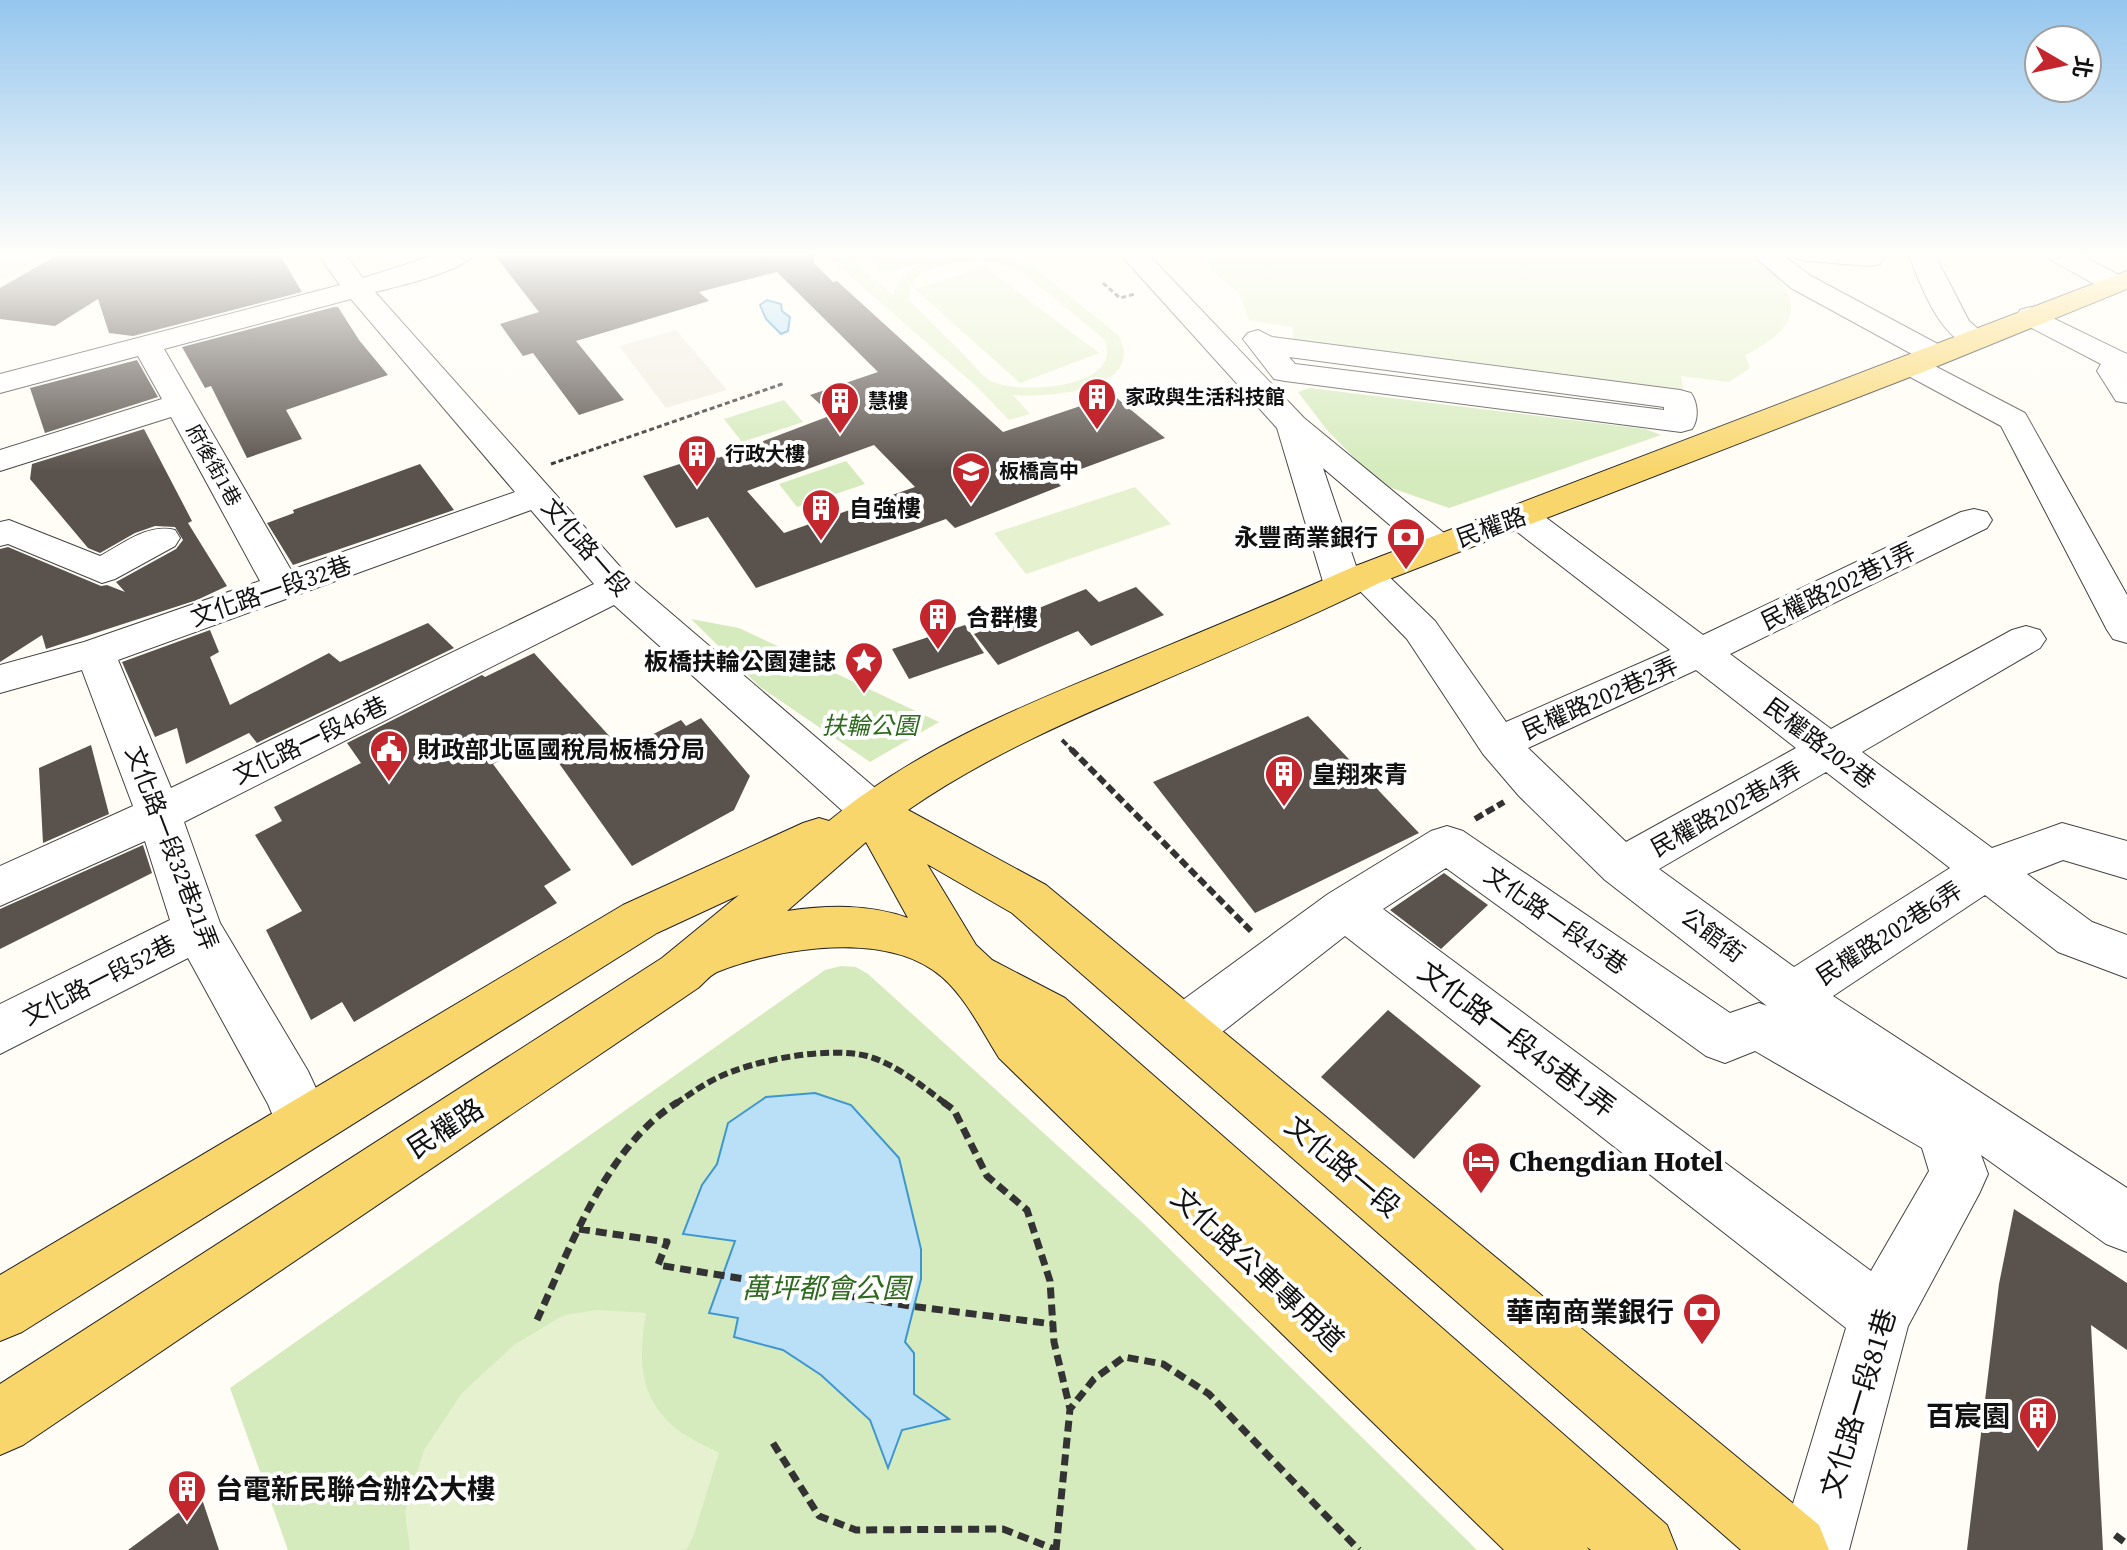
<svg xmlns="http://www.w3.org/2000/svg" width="2127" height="1550" font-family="'Source Serif 4','Noto Sans TC',serif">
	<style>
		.green { fill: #d5ebbd }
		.pitch { fill: #e6f2cf; fill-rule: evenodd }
		.plaza { fill: #f1ede2 }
		.water { fill: #b9e0f7; stroke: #3f96cf; stroke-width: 2 }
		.building { fill: #5a524d; fill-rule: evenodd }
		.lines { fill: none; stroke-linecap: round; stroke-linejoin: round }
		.minor-casing { stroke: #444; stroke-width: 2 }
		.major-casing { stroke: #222; stroke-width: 2 }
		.path-far3 { stroke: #333; stroke-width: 3; stroke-dasharray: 5 3; stroke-linecap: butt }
		.path-far2 { stroke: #333; stroke-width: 4; stroke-dasharray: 7 3; stroke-linecap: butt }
		.path-far1 { stroke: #333; stroke-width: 6; stroke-dasharray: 9 4; stroke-linecap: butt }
		.path { stroke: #333; stroke-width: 7; stroke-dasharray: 11 6; stroke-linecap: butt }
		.minor { fill: #fff; fill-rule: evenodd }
		.major { fill: #f9d66b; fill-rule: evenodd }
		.labels { text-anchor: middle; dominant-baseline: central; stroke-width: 8; stroke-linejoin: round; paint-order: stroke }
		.far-poi-label { font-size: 20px; font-weight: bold; fill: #111; stroke: #fff; text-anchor: start }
		.far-street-label { font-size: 20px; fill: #111; stroke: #fff }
		.poi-label { font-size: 24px; font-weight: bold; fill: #111; stroke: #fff; text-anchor: start }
		.street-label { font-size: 24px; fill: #111; stroke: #fff }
		.park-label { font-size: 24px; font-style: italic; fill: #2f6b1f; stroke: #fff }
		.near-street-label { font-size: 28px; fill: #111; stroke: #fff }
		.near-poi-label { font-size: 28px; font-weight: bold; fill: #111; stroke: #fff; text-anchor: start }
		.near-park-label { font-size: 28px; font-style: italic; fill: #2f6b1f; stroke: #fff }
	</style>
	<rect width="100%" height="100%" fill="#fffdf5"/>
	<!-- green -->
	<path class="green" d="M1310,388l335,41 16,6 -212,73 -69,-24 -53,-54 -29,-38z
		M784,400l19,22 -61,20 -18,-23z
		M846,461l19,23 -68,23 -18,-23z
		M691,619l48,9 200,94 -69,40 -110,-75z
		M841,966l15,1 12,7 275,249 334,327h-1189l-58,-162 595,-418z"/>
	<!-- pitch -->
	<path class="pitch" d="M824,253h22l47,42c14,-50 99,-45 137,-31l89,72c28,56 -74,62 -106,59l17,19 -21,6 -32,-33zM974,261l24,2 20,6 86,70c23,50 -88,57 -115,41 -8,-5 -16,-16 -22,-22 -19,-19 -38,-38 -57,-57 -9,-32 43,-39 64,-40z
		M863,253h91l-68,20z
		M1203,253h543c57,37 64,70 -1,102l5,13 -21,14 -48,-6 3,20 -392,-50 1,-19 -44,-7 -10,-27 -26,-21z
		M985,267l114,86 -79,30 -105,-94z
		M1135,487l36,37 -145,50 -32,-41z
		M597,1310l49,3c-7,44 -9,82 29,115 12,10 30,17 44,25l-26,84 -7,13h-276l-5,-38 19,-62 38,-57 52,-48 50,-30z"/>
	<!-- plaza -->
	<path class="plaza" d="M0,253h48l-48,28z
		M676,330l51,60 -61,18 -47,-62z"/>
	<!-- water -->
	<path class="water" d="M767,300l14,4 1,7 8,6 -2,14 -7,3 -15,-15 -6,-14z
		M815,1093l36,12 48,53 22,91v30l-16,63 9,11v41l35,25 -47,11 -14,38 -18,-48 -49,-45 -38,-25 -49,-13 4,-19 -29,-5 26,-72 -52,-7 19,-49 15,-21 11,-41 38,-26z"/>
	<!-- building -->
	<path class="building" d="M61,253h218l23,39 -169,44 -24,-3 -11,-34 -43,27 -55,-7v-31z
		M493,253h321v10l19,19 4,-1 166,151 110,-37 52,43 -111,41 7,7 -106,42 -9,-9 -190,69 -48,-71 -32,11 -33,-52 70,-23 5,5 114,-43 -22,-20 68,-23 -101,-100 -78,20 10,9 -133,40 48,59 -45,15 -46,-62 -10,3 -23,-32 39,-12zM874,445l41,42 -131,46 -37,-42z
		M334,307h4l21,33 29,35 -102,35 16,29 -55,19 -36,-72 -6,2 -23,-41z
		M137,360l21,37 -113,36 -15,-45z
		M144,429l48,92 -4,2 39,63 -30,14 -151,49 -4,-14 -42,27v-113l8,-2 93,39 6,-1 18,7 -9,-10 60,-33 7,-9 -8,-13 -20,-1 -20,7 -35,20 -12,-5 -58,-69 2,-15z
		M420,464l34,46 -161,55 -26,-42 27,-10 -1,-3z
		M1136,587l28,28 -73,31 -13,-15 -80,34 -24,-31 112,-45 13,13z
		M428,623l26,25 -197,95 -8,-10 -63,31 -9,-36 -22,9 -33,-75 88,-32 9,22 -9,5 20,48 99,-52 11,9z
		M965,625l19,28 -75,26 -17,-30z
		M534,653l88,97 59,-30 5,6 15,-8 49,58 -16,34 -102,56 -91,-128 -48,26 78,106 -27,16 13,17 -203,119 -12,-20 -31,18 -45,-90 36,-19 -47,-76 27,-14 -8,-14 87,-44 -14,-20 135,-68 3,2z
		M1308,716l111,117 -164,80 -102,-131z
		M91,745l18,69 -66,29 -4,-75z
		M143,845l9,28 -152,76v-40z
		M1444,873l44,32 -47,44 -51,-39z
		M1388,1010l93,76 -67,73 -93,-82z
		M2014,1209l113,74v67l-36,-25 12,225h-136l32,-266z
		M201,1496l18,54h-91z"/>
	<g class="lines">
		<!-- minor casing -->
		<g class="minor-casing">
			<path id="minor" d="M317,253h27l19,25 79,-25h33c-12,19 -76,33 -100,39l256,287 257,220 7,12 -7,12 -16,6 -16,-6 -242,-218 -430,217 36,101 88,148 24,52 -8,19 -20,7 -20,-7 -16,-38 -80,-146 -188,96v-50l170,-84 -25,-79 -145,65v-40l133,-60 -51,-136 -82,23v-28l84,-23 176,-61 -89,-164 -171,54v-21l162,-51 -24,-43 -138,37v-19l340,-89zM351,299l164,193 -224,78 -127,-221zM531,510l63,74 -423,204 -53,-128z
				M1119,253h28l157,165 146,120 5,8 -5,8 -13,3 -13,-3 -101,-86 33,98 10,-3 13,4 56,54 71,101 164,-72 -163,-126 -5,-8 5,-8 13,-3 13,3 170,127 258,-123 13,-3 13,3 5,8 -5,8 -257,126 101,75 181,-99 14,-4 14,4 6,9 -6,9 -178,104 130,96 70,-25 65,18v38l-64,-19 -36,14 65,48 35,13v43l-69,-26 -73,-57 -152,101 294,192v64l-21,-8 -125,-89 7,19 -9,20 -71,132 -59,224h-70l67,-222 -501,-392 -142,111 -19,7 -19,-7 -7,-17 7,-17 163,-119 103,-63 16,-5 16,5 267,182 29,-10 8,3 -162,-126 -86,-84 -36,-42 -76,-115 -48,-49 -3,4 -13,3 -13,-3 -6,-9 -47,-157zM1696,670l100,78 -170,94 -98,-94zM1826,772l124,96 -156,99 -135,-98zM1446,868l260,188 19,7 30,-12 167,97 7,23 -58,100 -488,-362z
				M1750,253h30l31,23 136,73 4,6 -4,6 -20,1 98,51 102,182v48l-14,-4 -6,-9 -106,-204 -100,-54 -4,-6 4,-6 11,-3 9,2 -130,-71z
				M1793,253h87l4,5 -4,6 -10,2 -64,-5 -9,-2z
				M1908,253h26l35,68 22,19 -4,6c-42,11 -67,-63 -79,-93z
				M2045,253h32l48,25 2,9 -12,5 -10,-2 -56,-31z
				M2030,307l97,47v49l-11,-2 -19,-30 4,-7 -81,-42 -4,-6 4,-6z
				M1258,330l14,7 408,53 11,3c7,10 8,26 1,36l-11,3 -396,-51 -11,-2 -31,-40 5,-6zM1289,357l375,50v3l-369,-46z
				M9,520l91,36c23,-12 48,-33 75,-26l5,8 -5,8 -60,33 -13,4 -94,-39 -8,2v-24z"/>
		</g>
		<!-- major casing -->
		<g class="major-casing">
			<path id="major" d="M2127,271v18l-204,83 -544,211c-73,36 -148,68 -222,100 -87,37 -171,73 -249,127l138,75 773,640 10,25h-88l-729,-637 -85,-49 49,81 16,15 73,38 602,527 10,25h-86l-4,-3 2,3h-85l-505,-492c-17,-27 -33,-60 -57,-81 -55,-48 -165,-29 -225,-5 -7,3 -14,12 -19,16l-675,457 -23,10v-71l662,-426 77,-63 -82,38 -635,399 -22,9v-66l623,-370 180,-82 16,-5 10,3c86,-71 186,-112 288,-154 79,-33 158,-65 236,-100zM866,842l42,76c-39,-14 -80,-13 -121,-7z"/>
		</g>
		<!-- path-far3 -->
		<path class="path-far3" d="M1103,283l17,15 15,-4
			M551,464l234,-81"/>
		<!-- path-far2 -->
		<path class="path-far2" d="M1062,740l11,11"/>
		<!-- path-far1 -->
		<path class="path-far1" d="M1071,749l181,183
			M1475,819l29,-17
			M675,1104c14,-9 27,-19 42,-26 36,-18 111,-32 150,-22 29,8 55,30 79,48"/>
		<!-- path -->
		<path class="path" d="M943,1102l11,8 33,66 40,34 23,71 4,61 16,67
			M579,1229l88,13 -9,23 252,41 143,18
			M537,1320c33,-72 70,-175 141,-218
			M773,1443l46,73 37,14 147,-1 51,20
			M2115,1535l12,9
			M1056,1550l14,-141 24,-30 30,-22 39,7 46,30 150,156"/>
		<!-- minor -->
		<use href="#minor" class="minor"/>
		<!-- major -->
		<use href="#major" class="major"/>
	</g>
	<!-- sky -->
	<linearGradient id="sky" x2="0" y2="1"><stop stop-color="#95c6ee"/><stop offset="0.54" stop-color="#fffefa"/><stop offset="1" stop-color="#fffefa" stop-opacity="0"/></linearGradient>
	<rect width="2127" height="470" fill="url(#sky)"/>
	<!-- icons -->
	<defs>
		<g id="building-pin" transform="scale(2)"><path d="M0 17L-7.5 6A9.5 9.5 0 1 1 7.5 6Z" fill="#c4262e" stroke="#fff"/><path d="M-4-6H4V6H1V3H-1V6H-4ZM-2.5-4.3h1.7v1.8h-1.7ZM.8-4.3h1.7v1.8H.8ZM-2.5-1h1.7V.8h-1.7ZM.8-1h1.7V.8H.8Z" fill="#fff"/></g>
		<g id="school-pin" transform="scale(2)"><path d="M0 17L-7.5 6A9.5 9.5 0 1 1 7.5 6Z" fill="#c4262e" stroke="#fff"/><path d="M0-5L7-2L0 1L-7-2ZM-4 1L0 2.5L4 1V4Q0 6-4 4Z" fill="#fff"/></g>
		<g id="bank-pin" transform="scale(2)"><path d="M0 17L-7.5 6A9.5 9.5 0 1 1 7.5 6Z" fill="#c4262e" stroke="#fff"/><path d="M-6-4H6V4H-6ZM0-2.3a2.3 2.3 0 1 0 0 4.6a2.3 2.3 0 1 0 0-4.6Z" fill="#fff"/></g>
		<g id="sight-pin" transform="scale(2)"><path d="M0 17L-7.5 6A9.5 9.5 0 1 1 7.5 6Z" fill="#c4262e" stroke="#fff"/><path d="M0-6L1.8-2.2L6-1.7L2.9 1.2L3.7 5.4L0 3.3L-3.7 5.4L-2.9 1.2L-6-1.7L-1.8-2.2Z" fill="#fff"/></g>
		<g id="civic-pin" transform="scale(2)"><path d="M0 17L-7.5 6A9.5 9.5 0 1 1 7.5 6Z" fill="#c4262e" stroke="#fff"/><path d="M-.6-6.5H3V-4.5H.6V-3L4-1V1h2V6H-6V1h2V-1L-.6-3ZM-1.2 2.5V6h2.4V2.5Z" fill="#fff"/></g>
		<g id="hotel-pin" transform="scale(2)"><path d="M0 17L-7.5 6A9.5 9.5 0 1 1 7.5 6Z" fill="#c4262e" stroke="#fff"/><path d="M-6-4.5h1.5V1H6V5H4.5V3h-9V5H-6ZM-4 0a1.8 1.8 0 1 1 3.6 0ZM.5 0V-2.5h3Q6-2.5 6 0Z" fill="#fff"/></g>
	</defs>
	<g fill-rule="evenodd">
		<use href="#building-pin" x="1097" y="397"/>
		<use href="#building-pin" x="840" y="401"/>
		<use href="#building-pin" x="697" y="454"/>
		<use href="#school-pin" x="971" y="471"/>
		<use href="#building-pin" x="821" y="508"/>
		<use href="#bank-pin" x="1406" y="537"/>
		<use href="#building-pin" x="938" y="617"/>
		<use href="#sight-pin" x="864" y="661"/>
		<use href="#civic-pin" x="389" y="749"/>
		<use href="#building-pin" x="1284" y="774"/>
		<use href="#hotel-pin" x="1481" y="1161"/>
		<use href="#bank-pin" x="1702" y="1312"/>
		<use href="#building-pin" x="2038" y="1416"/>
		<use href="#building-pin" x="187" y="1489"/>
	</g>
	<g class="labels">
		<!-- far-poi labels -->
		<g class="far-poi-label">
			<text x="1125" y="397">家政與生活科技館</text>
			<text x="868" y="401">慧樓</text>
			<text x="725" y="454">行政大樓</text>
			<text x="999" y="471">板橋高中</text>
		</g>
		<!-- far-street labels -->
		<g class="far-street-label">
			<text transform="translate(214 465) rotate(61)">府後街1巷</text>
		</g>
		<!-- poi labels -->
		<g class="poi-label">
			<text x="849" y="508">自強樓</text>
			<text x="1378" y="537" text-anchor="end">永豐商業銀行</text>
			<text x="966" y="617">合群樓</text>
			<text x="836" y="661" text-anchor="end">板橋扶輪公園建誌</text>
			<text x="417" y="749">財政部北區國稅局板橋分局</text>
			<text x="1312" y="774">皇翔來青</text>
		</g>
		<!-- street labels -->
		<g class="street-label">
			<text transform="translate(1491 527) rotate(-20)">民權路</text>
			<text transform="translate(586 547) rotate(49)">文化路一段</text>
			<text transform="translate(1838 586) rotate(-26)">民權路202巷1弄</text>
			<text transform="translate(271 591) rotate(-19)">文化路一段32巷</text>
			<text transform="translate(1600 698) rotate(-24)">民權路202巷2弄</text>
			<text transform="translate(310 740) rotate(-26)">文化路一段46巷</text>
			<text transform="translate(1820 743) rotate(37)">民權路202巷</text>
			<text transform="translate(1726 809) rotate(-29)">民權路202巷4弄</text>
			<text transform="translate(172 848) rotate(69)">文化路一段32巷21弄</text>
			<text transform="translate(1556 920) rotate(35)">文化路一段45巷</text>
			<text transform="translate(1889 933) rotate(-33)">民權路202巷6弄</text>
			<text transform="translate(1713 935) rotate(37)">公館街</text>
			<text transform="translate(99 980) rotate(-27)">文化路一段52巷</text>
		</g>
		<!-- park labels -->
		<g class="park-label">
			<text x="870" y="725">扶輪公園</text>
		</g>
		<!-- near-street labels -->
		<g class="near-street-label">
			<text transform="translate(1517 1039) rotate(37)">文化路一段45巷1弄</text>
			<text transform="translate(445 1128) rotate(-33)">民權路</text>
			<text transform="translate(1343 1166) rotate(40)">文化路一段</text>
			<text transform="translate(1258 1269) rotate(43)">文化路公車專用道</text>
			<text transform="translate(1858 1403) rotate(-73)">文化路一段81巷</text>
		</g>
		<!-- near-poi labels -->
		<g class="near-poi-label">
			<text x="1509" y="1161">Chengdian Hotel</text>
			<text x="1674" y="1312" text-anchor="end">華南商業銀行</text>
			<text x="2010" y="1416" text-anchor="end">百宸園</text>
			<text x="215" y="1489">台電新民聯合辦公大樓</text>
		</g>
		<!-- near-park labels -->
		<g class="near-park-label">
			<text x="826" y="1288">萬坪都會公園</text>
		</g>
	</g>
	<!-- north arrow -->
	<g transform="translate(2063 64) rotate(99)"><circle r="38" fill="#ffffff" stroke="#a0a0a0" stroke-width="2"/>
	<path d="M0-6L14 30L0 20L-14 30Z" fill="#c4262e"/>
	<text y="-12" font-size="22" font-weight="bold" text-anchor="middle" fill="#111111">北</text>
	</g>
</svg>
